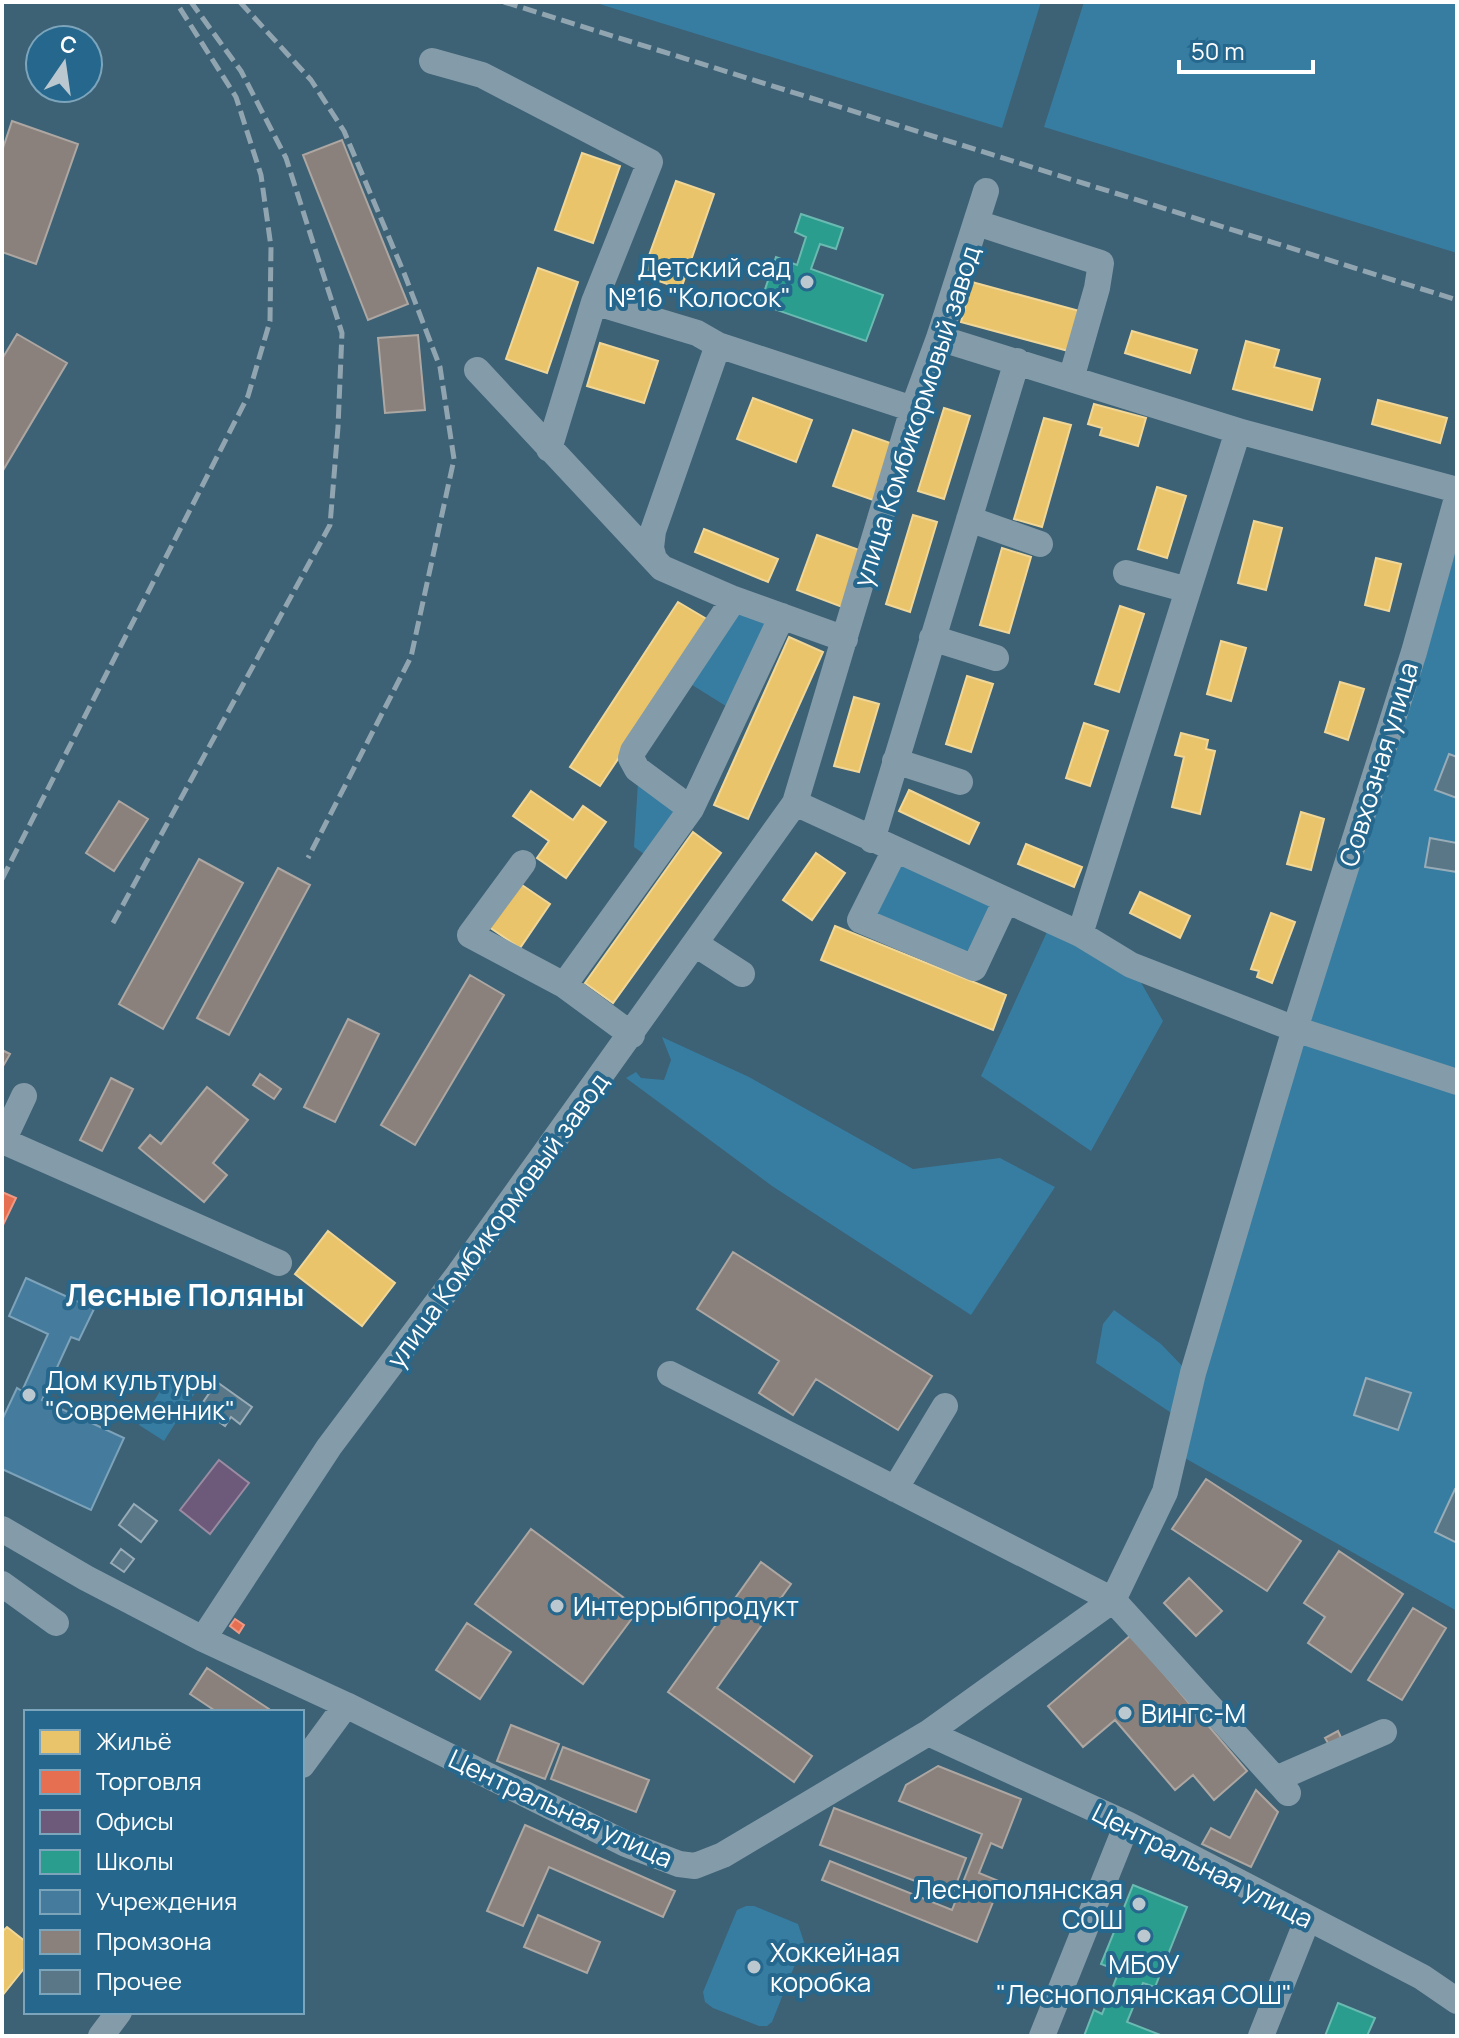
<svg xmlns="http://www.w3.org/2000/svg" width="1459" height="2038" font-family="Manrope,sans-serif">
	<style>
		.green { fill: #377da1 }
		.homes { fill: #e9c46a; stroke: #f0d697; stroke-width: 2 }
		.shops { fill: #e76f51; stroke: #ee9a85; stroke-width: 2 }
		.offices { fill: #6d597a; stroke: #998ba2; stroke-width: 2 }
		.schools { fill: #2a9d8f; stroke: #6abab1; stroke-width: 2 }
		.public { fill: #457b9d; stroke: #7da3ba; stroke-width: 2 }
		.industry { fill: #8a817c; stroke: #ada7a3; stroke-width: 2 }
		.building { fill: #5a7787; stroke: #98acb8; stroke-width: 2 }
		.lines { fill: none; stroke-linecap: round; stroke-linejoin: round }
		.minor { stroke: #849ca9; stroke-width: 26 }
		.rail { stroke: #91a5b1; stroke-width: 5; stroke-dasharray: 14 6; stroke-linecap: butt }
		.poi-dot { fill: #bbc8cf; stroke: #25678d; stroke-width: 3 }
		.labels { text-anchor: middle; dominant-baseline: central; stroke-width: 8; stroke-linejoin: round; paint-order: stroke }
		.poi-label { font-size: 26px; fill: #fff; stroke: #25678d; text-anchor: start }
		.street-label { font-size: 26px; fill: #fff; stroke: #25678d }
		.quarter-label { font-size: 30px; font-weight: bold; fill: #fff; stroke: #25678d }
	</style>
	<rect width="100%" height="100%" fill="#3d6175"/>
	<!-- green -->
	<path class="green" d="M593,2h448l-39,126z
		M1084,2h373v251l-413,-126z
		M1457,518v1093l-283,-159z
		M734,599l48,17 -45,97 -56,-35z
		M638,782l41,29 -32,45 -13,-9z
		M895,850l111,50 -32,68 -114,-48z
		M1052,921l79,44 32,56 -72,130 -110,-75z
		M662,1037l87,40 164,92 87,-11 55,29 -84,128 -199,-129 -146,-108 10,-6 5,6 23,2 7,-20z
		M1114,1310l47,34 27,28 -6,48 -86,-57 7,-39z
		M172,1372l26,16 -34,53 -25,-16z
		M746,1906h8l44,18 6,18 -32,80 -5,4h-8l-46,-18 -8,-6 -2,-10 34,-82z"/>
	<!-- homes -->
	<path class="homes" d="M582,153l38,13 -27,77 -38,-13z
		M676,181l38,13 -33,95 -39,-14z
		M538,268l40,14 -31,91 -41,-14z
		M972,282l111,30 -11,40 -111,-30z
		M1132,331l65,19 -7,23 -65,-20z
		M1246,341l33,9 -5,17 46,12 -8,31 -79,-21z
		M600,343l58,18 -14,42 -57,-17z
		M753,398l59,22 -16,42 -59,-23z
		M1378,400l69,18 -7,25 -68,-19z
		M1094,404l52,14 -8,28 -38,-11 2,-7 -14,-4z
		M944,408l26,8 -26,83 -26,-8z
		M1044,418l27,7 -29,102 -28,-8z
		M853,430l46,16 -20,56 -46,-16z
		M1157,487l29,9 -19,62 -29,-9z
		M913,515l24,7 -27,90 -24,-8z
		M1254,521l28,7 -16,62 -28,-7z
		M704,529l74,30 -10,23 -73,-30z
		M817,535l48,17 -20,56 -48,-18z
		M1002,548l29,9 -22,76 -29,-8z
		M1376,558l25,6 -12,47 -24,-6z
		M678,602l32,19 -110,165 -30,-19z
		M1120,606l24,8 -25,78 -24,-8z
		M789,637l34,15 -75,167 -34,-14z
		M1221,641l25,7 -15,53 -24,-7z
		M967,676l26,8 -22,68 -25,-8z
		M1340,682l24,7 -16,51 -23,-8z
		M854,697l25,7 -20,68 -25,-6z
		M1084,723l24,8 -18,55 -24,-8z
		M1181,733l27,7 -2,9 9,2 -15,63 -28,-7 12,-50 -9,-2z
		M909,790l70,33 -10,21 -70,-33z
		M531,791l42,29 10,-14 23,16 -40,56 -29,-20 12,-17 -36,-25z
		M1301,812l23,7 -13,51 -24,-6z
		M693,832l28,21 -108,150 -28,-20z
		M1026,844l56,23 -8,20 -56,-23z
		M816,853l29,20 -33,47 -29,-20z
		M519,883l31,21 -30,44 -31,-21z
		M1140,892l50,24 -10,22 -50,-25z
		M1271,913l24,9 -23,61 -15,-6 2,-6 -8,-2z
		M835,926l171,69 -13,35 -172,-70z
		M328,1231l67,52 -33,43 -67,-52z
		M7,1927l19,15v24l-24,30v-64z"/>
	<!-- shops -->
	<path class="shops" d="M2,1192l14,6 -13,27h-1z
		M235,1619l9,6 -5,8 -9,-7z"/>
	<!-- offices -->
	<path class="offices" d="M219,1460l30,23 -39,51 -30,-24z"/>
	<!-- schools -->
	<path class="schools" d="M801,214l42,14 -7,21 -16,-5 -9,25 72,26 -17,46 -106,-37 16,-47 21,8 9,-28 -11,-5z
		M1133,1885l54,22 -32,80 -12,-4 -16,39 36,14h-79l10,-26 8,4 17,-43 -18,-7z
		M1338,2003l37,15 -8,18h-42z"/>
	<!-- public -->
	<path class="public" d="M26,1278l68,31 -15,31 -8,-3 -29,63 82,38 -33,72 -89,-41v-49l15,-32 5,3 26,-57 -39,-18z"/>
	<!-- industry -->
	<path class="industry" d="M12,121l66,23 -42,120 -34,-12v-101z
		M342,140l66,164 -40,16 -65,-165z
		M17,334l50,29 -65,109v-113z
		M418,335l7,75 -40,3 -7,-75z
		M119,801l29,18 -34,52 -28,-18z
		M199,859l44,24 -80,146 -44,-25z
		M278,868l32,17 -81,150 -32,-17z
		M470,975l34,20 -89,150 -34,-20z
		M348,1019l31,15 -44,88 -31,-15z
		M2,1050l8,4 -8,14z
		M260,1074l21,15 -7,10 -21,-14z
		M111,1078l22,11 -31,62 -22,-11z
		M207,1087l41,33 -35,43 14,12 -23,27 -65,-54 11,-13 11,9z
		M733,1252l199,124 -34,54 -82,-51 -23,36 -34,-22 20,-32 -82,-52z
		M1206,1479l95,62 -34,50 -95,-62z
		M531,1529l108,80 -56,75 -108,-80z
		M1339,1551l64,43 -52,78 -43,-29 17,-26 -21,-14z
		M761,1562l30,22 -74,104 95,68 -18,26 -126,-90z
		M1189,1578l33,33 -26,25 -32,-33z
		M1413,1608l33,20 -44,72 -34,-20z
		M467,1623l44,29 -31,47 -44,-29z
		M1131,1635l116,136 -33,29 -21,-25 -18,15 -60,-70 -32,27 -35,-41z
		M207,1668l62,41 -2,3h-50l-27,-18z
		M511,1725l48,19 -14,35 -48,-18z
		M1338,1731l6,13 -12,6 -7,-12z
		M563,1747l86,33 -13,32 -85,-33z
		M938,1766l83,33 -19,49 -11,-5 -12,30 22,9 -24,60 -155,-62 8,-19 122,49 30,-76 -83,-33 7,-16z
		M1256,1790l22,22 -27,55 -49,-23 9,-16 19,10z
		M834,1808l132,50 -14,37 -132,-50z
		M525,1825l150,66 -12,26 -114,-50 -26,59 -36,-15z
		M538,1915l62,27 -13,31 -63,-26z"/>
	<!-- building -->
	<path class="building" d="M1449,754l8,3v41l-22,-8z
		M1430,838l27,5v29l-32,-5z
		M1366,1378l45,15 -13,37 -44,-15z
		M217,1382l35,25 -12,17 -9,-7 -6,9 -26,-18z
		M1455,1489l2,1v53l-22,-11z
		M134,1504l23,17 -16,21 -22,-17z
		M121,1549l13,10 -10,13 -13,-9z"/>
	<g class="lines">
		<!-- minor -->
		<path class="minor" d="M432,61l50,14 168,87 -56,140 103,31 21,12 195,64
			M977,223l124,40 -4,25 -26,91
			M939,338l299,93 219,59
			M477,370l185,198 69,30 114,41
			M549,449l45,-147
			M969,519l71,25
			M654,559l-3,-11 2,-17 65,-186
			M1126,573l62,17
			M932,638l64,20
			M895,761l65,21
			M795,803l285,131 51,31 164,64 162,53
			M691,809l91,-193
			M872,840l145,-479
			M895,850l-35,70 114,48 32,-68
			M523,863l-53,72 94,50 68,50
			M1080,934l158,-503
			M697,945l45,29
			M564,985l127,-176 -54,-40 -6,-11 2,-7 101,-152
			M3,1141l276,122
			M2,1143l22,-47
			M670,1374l443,226 175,193
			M895,1489l50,-83
			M2,1529l84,49 117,61 143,66 280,139 53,20 16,2 28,-11 205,-122 199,91 295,153 35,24
			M2,1584l54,39
			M203,1639l126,-192 129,-172 337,-472 118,-394 26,-71 47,-147
			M928,1733l185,-133 52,-108 28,-119 102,-344 119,-377 43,-154
			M302,1765l44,-60
			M1276,1779l108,-47
			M101,2036l18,-24
			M1042,2036l85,-212
			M1261,2036l47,-118"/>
		<!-- rail -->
		<path class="rail" d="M240,2l71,78 33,51 60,142 36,94 14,92 -43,198 -103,201
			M504,2l953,298
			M2,879l246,-483 22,-75 1,-74 -10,-72 -25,-78 -60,-95
			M113,923l217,-398 8,-98 4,-94 -56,-175 -45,-87 -50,-69"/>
	</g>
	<!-- markers -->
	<g class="poi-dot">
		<circle cx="807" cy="282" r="8"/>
		<circle cx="29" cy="1395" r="8"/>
		<circle cx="557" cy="1606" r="8"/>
		<circle cx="1125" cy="1713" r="8"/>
		<circle cx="1139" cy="1904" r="8"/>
		<circle cx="1144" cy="1936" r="8"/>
		<circle cx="754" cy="1967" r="8"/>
	</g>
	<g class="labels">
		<!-- poi labels -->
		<g class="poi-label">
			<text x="791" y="267" text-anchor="end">Детский сад<tspan x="791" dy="30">№16 "Колосок"</tspan></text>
			<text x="45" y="1380">Дом культуры<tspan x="45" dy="30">"Современник"</tspan></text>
			<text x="573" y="1606">Интеррыбпродукт</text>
			<text x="1141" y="1713">Вингс-М</text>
			<text x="1123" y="1889" text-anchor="end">Леснополянская<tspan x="1123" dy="30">СОШ</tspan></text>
			<text x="770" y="1952">Хоккейная<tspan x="770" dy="30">коробка</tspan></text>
			<text x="1144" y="1964" text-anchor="middle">МБОУ<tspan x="1144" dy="30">"Леснополянская СОШ"</tspan></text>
		</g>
		<!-- street labels -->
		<g class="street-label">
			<text transform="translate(916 416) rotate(-72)">улица Комбикормовый завод</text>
			<text transform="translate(1378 764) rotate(-73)">Совхозная улица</text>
			<text transform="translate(497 1220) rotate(-54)">улица Комбикормовый завод</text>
			<text transform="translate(561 1808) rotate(25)">Центральная улица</text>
			<text transform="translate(1203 1865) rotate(27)">Центральная улица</text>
		</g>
		<!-- quarter labels -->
		<g class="quarter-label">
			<text x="185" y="1294">Лесные Поляны</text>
		</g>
	</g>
	<!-- border -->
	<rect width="1459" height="2038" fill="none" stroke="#ffffff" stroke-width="8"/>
	<!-- legend -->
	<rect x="24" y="1710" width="280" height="304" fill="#25678d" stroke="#7ca4bb" stroke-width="2"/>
	<rect x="40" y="1730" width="40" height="24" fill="#e9c46a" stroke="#7ca4bb" stroke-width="2"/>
	<text x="96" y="1750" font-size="24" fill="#ffffff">Жильё</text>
	<rect x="40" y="1770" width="40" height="24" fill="#e76f51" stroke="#7ca4bb" stroke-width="2"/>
	<text x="96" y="1790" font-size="24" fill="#ffffff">Торговля</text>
	<rect x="40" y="1810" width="40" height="24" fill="#6d597a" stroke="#7ca4bb" stroke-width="2"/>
	<text x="96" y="1830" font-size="24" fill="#ffffff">Офисы</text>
	<rect x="40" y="1850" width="40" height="24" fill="#2a9d8f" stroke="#7ca4bb" stroke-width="2"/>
	<text x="96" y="1870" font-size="24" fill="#ffffff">Школы</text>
	<rect x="40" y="1890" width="40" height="24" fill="#457b9d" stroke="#7ca4bb" stroke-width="2"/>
	<text x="96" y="1910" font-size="24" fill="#ffffff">Учреждения</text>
	<rect x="40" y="1930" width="40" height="24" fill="#8a817c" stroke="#7ca4bb" stroke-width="2"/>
	<text x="96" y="1950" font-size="24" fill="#ffffff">Промзона</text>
	<rect x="40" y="1970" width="40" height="24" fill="#5a7787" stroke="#7ca4bb" stroke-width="2"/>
	<text x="96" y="1990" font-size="24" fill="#ffffff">Прочее</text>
	<!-- north arrow -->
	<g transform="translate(64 64) rotate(13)"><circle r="38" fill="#25678d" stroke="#7ca4bb" stroke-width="2"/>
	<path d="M0-6L14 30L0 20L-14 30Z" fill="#bbc8cf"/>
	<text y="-12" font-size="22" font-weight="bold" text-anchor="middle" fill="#ffffff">С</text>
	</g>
	<!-- scale -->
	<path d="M1179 60v12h134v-12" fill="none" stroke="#ffffff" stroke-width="4"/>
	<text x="1191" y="60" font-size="24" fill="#ffffff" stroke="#25678d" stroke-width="6" paint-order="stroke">50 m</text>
</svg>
